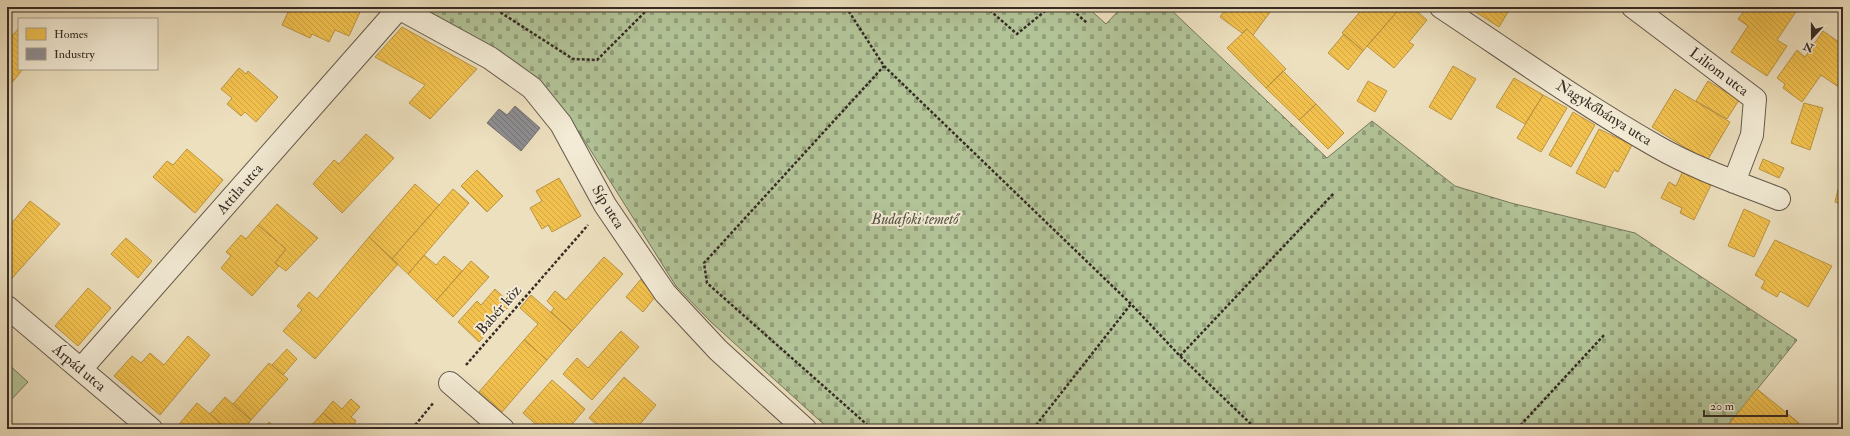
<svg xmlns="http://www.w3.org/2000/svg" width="1850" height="436" font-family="'IM FELL Double Pica',serif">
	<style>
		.grass { fill: #b2c397; stroke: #74785e }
		.cemetery { fill: url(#cemetery-stones); stroke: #74785e }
		.homes { fill: url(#homes-back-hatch); stroke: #ba9442 }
		.industry { fill: url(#industry-back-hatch); stroke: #737071 }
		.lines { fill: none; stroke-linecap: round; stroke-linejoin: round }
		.street-casing { stroke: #64594c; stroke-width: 24 }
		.path { stroke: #372c25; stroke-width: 2.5; stroke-dasharray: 3 2; stroke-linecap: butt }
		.street { stroke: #f3ebd5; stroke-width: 22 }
		.labels { text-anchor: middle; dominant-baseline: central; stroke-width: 4; stroke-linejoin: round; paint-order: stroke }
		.street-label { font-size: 15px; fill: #372c25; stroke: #f3ebd5 }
		.park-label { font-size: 15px; font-style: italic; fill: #565242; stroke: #f3ebd5 }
	</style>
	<defs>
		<pattern id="cemetery-stones" width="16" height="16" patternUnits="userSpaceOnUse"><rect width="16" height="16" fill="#b2c397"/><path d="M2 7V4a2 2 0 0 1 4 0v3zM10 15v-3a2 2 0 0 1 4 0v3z" fill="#929f7b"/></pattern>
		<pattern id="homes-back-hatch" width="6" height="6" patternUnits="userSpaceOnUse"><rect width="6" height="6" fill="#f2c14e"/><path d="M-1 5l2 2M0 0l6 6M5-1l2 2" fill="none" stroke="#d0a644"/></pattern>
		<pattern id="industry-back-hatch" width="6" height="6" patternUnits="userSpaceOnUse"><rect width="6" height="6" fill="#8d8d92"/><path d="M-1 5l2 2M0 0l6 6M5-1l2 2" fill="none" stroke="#747377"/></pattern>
	</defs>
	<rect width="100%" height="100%" fill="#ede0bf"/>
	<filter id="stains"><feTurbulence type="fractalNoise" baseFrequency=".005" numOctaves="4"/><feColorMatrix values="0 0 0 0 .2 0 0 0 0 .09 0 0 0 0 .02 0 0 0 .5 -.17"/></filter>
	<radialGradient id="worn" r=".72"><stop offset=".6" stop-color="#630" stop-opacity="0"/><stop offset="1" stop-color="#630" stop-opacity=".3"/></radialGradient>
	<!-- grass -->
	<path class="grass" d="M7,363l21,19 -21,22z"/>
	<!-- cemetery -->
	<path class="cemetery" d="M415,7h672l19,17 16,-17h46l159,151 45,-37 83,65 56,17 124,30 162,107 -68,84 5,5h-905l-118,-107 -35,-36 -95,-151 -36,-45z"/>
	<!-- homes -->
	<path class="homes" d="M283,7h72l6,3 -12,26 -14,-6 -6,12 -17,-8 -2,4 -28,-13 7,-15z
		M1227,7h47l-21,28 -6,-6 -5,4 -22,-16z
		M1364,7h37l-38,44 -21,-18z
		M1401,7h11l15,13 -18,22 5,3 -20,23 -27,-22z
		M1468,7h43l-12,20z
		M1533,7h11l-3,5z
		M1747,7h45l5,3 -20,30 10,6 -20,30 -36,-24 17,-26 -10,-7z
		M402,27l75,42 -47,50 -21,-16 16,-18 -50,-28z
		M19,28v41h4l-13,16 -3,-3v-40z
		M1247,29l39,40 -20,19 -39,-40z
		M1823,31l20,14v45l-22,-15 -19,27 -19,-14 2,-4 -8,-6 20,-28 8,7z
		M1344,34l19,17 -15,19 -20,-17z
		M1453,66l23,13 -25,41 -22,-13z
		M239,68l7,6 2,-3 30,26 -22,25 -11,-10 -4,4 -14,-12 5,-6 -11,-9z
		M1283,71l33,33 -17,16 -33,-32z
		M1514,78l29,17 -18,29 -29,-17z
		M1368,81l19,10 -12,21 -18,-11z
		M1708,81l31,19 -12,19 -31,-18z
		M1675,89l55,33 -23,39 -55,-34z
		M1543,95l24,13 -26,44 -24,-14z
		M1843,102v43l-1,1 -4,-43z
		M1804,103l19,5 -13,42 -19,-7z
		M1316,104l28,29 -16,16 -29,-29z
		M1573,112l22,13 -24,42 -22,-12z
		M1599,129l33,16 -14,27 -4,-2 -9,18 -29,-15z
		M366,134l28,24 -52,55 -29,-29 21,-24 5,4z
		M187,149l36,31 -28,33 -42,-36 14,-16 6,4z
		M1763,159l21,9 -5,10 -20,-9z
		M1843,169v35l-8,-2z
		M477,170l26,26 -16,16 -26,-26z
		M1683,171l28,14 -17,35 -14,-7 2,-5 -21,-10 8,-16 7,4z
		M559,178l22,38 -29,16 -4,-7 -6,4 -12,-21 12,-7 -6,-10z
		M415,184l24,21 -47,54 -23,-22z
		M453,189l16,14 -61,71 -16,-15z
		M30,201l30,23 -53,60v-55z
		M277,204l41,34 -32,33 -11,-8 11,-14 -28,-24z
		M1744,209l26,12 -16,36 -26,-11z
		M258,225l28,24 -11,14 4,3 -27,30 -31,-28 10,-12 -5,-4 15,-17 5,4z
		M369,237l29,27 -83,95 -32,-28 19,-21 -5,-4 12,-14 8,7z
		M126,238l26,23 -14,17 -27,-24z
		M1775,240l57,26 -24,41 -28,-16 -3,6 -16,-9 4,-7 -10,-6z
		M424,255l12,10 8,-9 18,15 -26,30 -28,-27z
		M604,257l19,17 -51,57 -21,-19 3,-4 -7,-7 8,-10 11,9z
		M471,261l18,16 -36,40 -17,-16z
		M641,279l14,18 -12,15 -17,-15z
		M88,288l23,20 -33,38 -23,-20z
		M495,289l16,15 -32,38 -21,-20 19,-21 4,4z
		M531,295l41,36 -25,29 -23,-20 14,-16 -18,-16z
		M621,331l18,16 -47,53 -29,-26 14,-16 11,10z
		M188,336l22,19 -50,60 -46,-39 18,-20 9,7 9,-10 14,12z
		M524,340l23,20 -45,52 -23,-20z
		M287,349l10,10 -14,16 -11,-10z
		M269,363l19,16 -37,41 -18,-16z
		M624,377l32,28 -20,24h-34l-13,-11z
		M552,380l33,29 -17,20h-27l-18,-16z
		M1757,389l42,34 -5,6h-60l-5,-5z
		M225,397l26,23 -7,9h-17l-17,-15z
		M351,399l9,8 -9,10 5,4 -6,8h-8l-19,-16 10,-12 9,8z
		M197,403l13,11 17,15h-52z
		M323,413l19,16h-34z
		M269,422l8,7h-14z"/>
	<!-- industry -->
	<path class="industry" d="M515,106l25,22 -19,23 -34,-28 12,-14 8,6z"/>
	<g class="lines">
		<!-- street casing -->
		<g class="street-casing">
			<path id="street" d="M397,7l93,51 42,30 29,36 44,81 60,88 53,57 87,79
				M1441,7c71,47 141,97 215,139 38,22 82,37 123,53
				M1633,7l122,92 -3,36 -18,47
				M7,307l144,122
				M81,369l318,-361
				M450,383l53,46"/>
		</g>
		<!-- path -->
		<path class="path" d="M492,7l81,52 24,1 53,-53
			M846,7l38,59 247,238 49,52 76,73
			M986,7l31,27 33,-27
			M1069,7l18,16
			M1180,356l154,-163
			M466,365l122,-140
			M412,429l22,-27
			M872,429l-165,-146 -3,-20 180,-197
			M1033,429l98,-125
			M1517,429l88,-95"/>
		<!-- street -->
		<use href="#street" class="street"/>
	</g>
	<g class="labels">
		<!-- street labels -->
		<g class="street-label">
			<text transform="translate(1719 72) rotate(37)">Liliom utca</text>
			<text transform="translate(1604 113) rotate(32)">Nagykőbánya utca</text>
			<text transform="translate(240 189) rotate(-49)">Attila utca</text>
			<text transform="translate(608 207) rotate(58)">Síp utca</text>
			<text transform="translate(499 310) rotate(-49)">Babér köz</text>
			<text transform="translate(79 368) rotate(40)">Árpád utca</text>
		</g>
		<!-- park labels -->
		<g class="park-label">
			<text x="915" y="219">Budafoki temető</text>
		</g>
	</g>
	<!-- margin -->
	<rect width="1850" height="436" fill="none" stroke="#ede0bf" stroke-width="24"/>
	<rect x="8" y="8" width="1834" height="420" fill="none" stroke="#372c25" stroke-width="2"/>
	<rect x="12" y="12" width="1826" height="412" fill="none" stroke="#372c25"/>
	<!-- legend -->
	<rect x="18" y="18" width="140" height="52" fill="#f3ebd5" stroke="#a89f8f"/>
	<rect x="26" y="28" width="20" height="12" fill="#f2c14e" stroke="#a89f8f"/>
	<text x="54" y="38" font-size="12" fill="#372c25">Homes</text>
	<rect x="26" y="48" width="20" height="12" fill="#8d8d92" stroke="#a89f8f"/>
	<text x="54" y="58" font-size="12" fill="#372c25">Industry</text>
	<!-- north arrow -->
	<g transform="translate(1812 38) rotate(201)" stroke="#f3ebd5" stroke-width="3" paint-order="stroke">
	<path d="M0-3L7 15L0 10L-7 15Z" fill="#372c25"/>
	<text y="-6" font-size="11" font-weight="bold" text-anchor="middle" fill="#372c25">N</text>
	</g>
	<!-- scale -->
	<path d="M1704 410v6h83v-6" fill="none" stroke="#372c25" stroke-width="2"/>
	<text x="1710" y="410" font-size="12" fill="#372c25" stroke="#f3ebd5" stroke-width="3" paint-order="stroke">20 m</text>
	<rect width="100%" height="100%" filter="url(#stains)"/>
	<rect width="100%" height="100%" fill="url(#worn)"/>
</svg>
